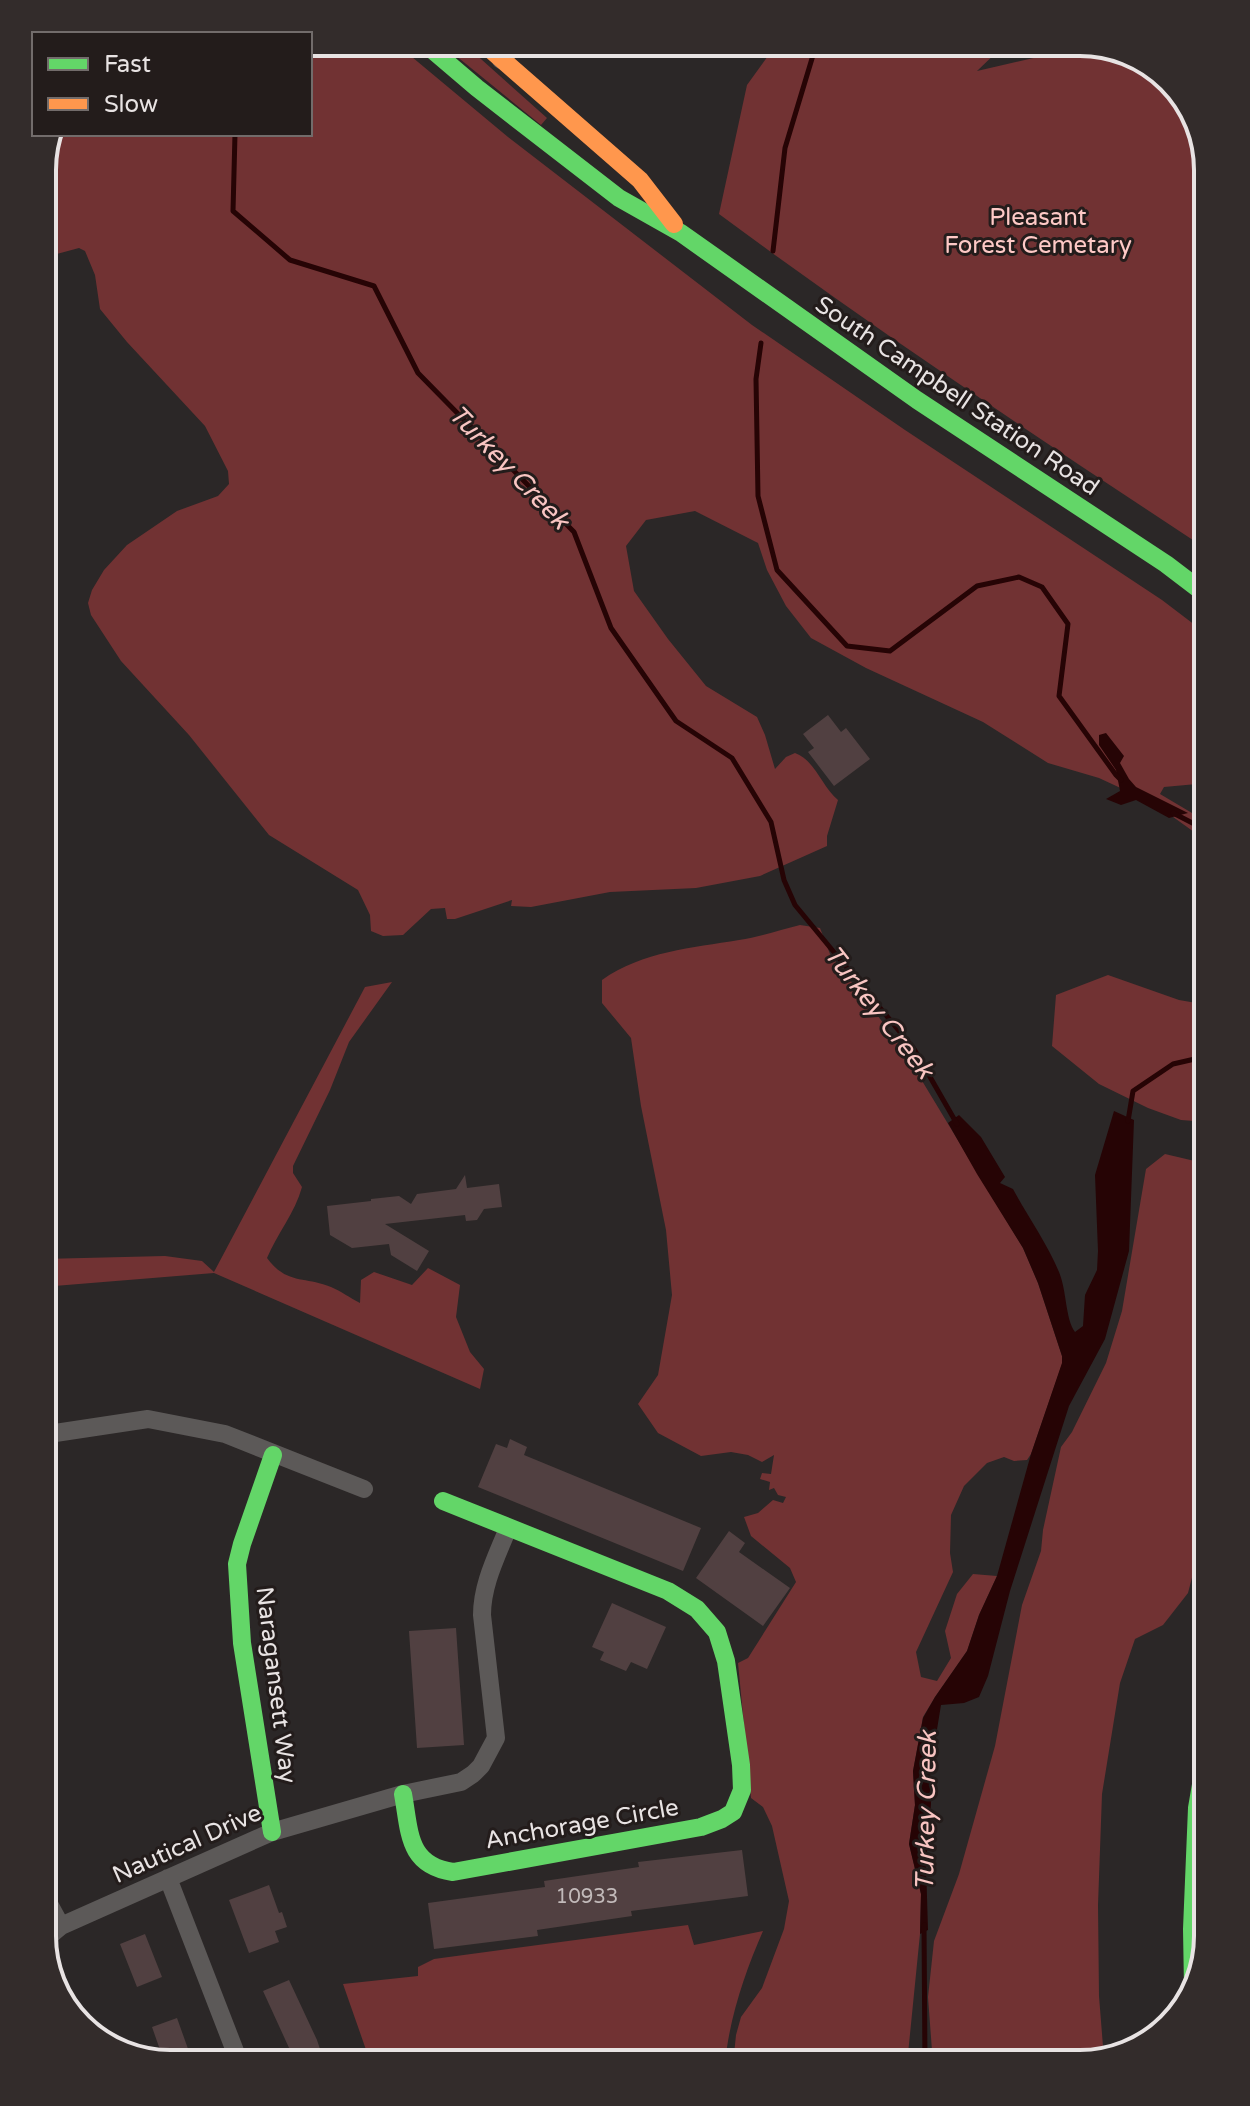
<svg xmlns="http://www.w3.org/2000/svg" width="1250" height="2106" font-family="'Varela Round',sans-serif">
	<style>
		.green { fill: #713233 }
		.water { fill: #260405 }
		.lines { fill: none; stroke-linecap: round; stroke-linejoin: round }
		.stream { stroke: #260405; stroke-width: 5 }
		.building { fill: #514041 }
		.street { stroke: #5c5958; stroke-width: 18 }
		.fast { stroke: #63d668; stroke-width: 18 }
		.slow { stroke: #ff974d; stroke-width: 18 }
		.labels { text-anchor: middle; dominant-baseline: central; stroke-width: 6; stroke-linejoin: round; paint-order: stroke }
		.number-label { font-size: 20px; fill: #c2baba }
		.park-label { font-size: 24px; fill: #fec9c6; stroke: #231c1b }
		.street-label { font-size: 24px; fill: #e8e3e3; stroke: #231c1b }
		.water-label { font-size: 26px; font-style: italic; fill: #f9c5c2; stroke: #231c1b }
		.rim { fill: none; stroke: #e8e3e3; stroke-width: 4 }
	</style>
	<rect width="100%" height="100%" fill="#2b2727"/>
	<!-- green -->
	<path class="green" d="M310,42h84l114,95 244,188 153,105 257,170 46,35v148l-44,4 -4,7 32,19 16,-1v30l-53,-38 -56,-26 -51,-15 -65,-41 -117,-54 -55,-30 -25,-32 -19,-36 -9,-27 -63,-32 -49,9 -20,26 8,45 34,48 38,47 51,31 8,18 10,34 11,-12 9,-4c20,7 27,34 43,47l-11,36v10l-67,30 -64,12 -86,4 -79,15 -20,-1 1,-6 -57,19h-8l-2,-11 -14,1 -28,26 -20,1 -12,-5 -1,-16 -12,-25 -89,-55 -80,-100 -68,-74 -30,-46 -3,-12 4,-13 12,-20 23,-25 50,-34 41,-15 11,-12 -1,-13 -23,-45 -78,-84 -27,-33 -5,-34 -10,-24 -6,-3 -37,10v-96l13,-28h255z
		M439,42h23l85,76 -6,7z
		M778,42h242l-19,6 -24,23 118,-27 57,20 43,50 13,56v380c-165,-109 -330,-218 -489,-336l28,-129z
		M800,925l20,3 10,26 71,92 122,202 15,35 24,73v8l-31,90 -4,6 -13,1 -10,-4 -17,6 -23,23 -13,29 -1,38 3,19 -37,80 5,25 16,4 14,-23 -6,-27 12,-37 16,-20 24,2 -18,39 -12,36 -32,46 -12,20 -10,54 2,34 -6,39 12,50 -1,40 -13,130h-174l3,-29 5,-18 21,-29 22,-59 5,-28 -17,-75 -9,-19 -12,-9 -13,-135 10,-5 48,-76 -6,-14 -39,-32 -7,-19 14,-4 15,-13 10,3 3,-6 -8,-2 -4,-7 -5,2 1,-8 -10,-3 2,-6 9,1 3,-19 -12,7 -14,-7 -17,-3 -30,4 -43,-23 -20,-29 20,-29 14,-80 -6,-65 -25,-124 -10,-68 -29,-35v-23c41,-29 90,-32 137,-40 21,-3 41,-10 61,-15z
		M1108,975l71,25 29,5v117l-27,-2 -33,-12 -49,-24 -47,-38 4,-51z
		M392,982l-43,60 -19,48 -37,76v7l9,14c-7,26 -25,47 -35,71 20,27 37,18 64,29 10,4 19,11 29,16l1,-23 13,-8 38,13 16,-17 32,17 -4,32 14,35 14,17 -4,20 -266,-116 -172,14v-28l123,-3 37,5 12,11 151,-285z
		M1165,1154l34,8 9,6v348l-20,77 -25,32 -28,14 -15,44 -18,111 -4,111 1,91 5,63 -24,5h-147l-5,-67 6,-56 25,-67 36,-128 27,-141 19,-54 2,-21 18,-83 11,-15 34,-69 16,-52 24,-142z
		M688,1925l6,20 69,-14c-18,41 -34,88 -38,133h-354l-28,-80 75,-8v-9l16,-8z"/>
	<!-- water -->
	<path class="water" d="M1106,733l18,23 -4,7 9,16 7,8 52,26 -19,5 -33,-18 -15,5 -15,-6 14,-8 -4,-21 -17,-25v-10z
		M1114,1111l20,9 -5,131 -24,88 -36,67 -59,185 -22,85 -9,21 -15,6 -23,2 -11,67 1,32 -5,60 2,66 -8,4 1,-40 -12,-50 6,-39 -2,-34 10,-53 12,-21 32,-46 12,-36 18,-39 34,-122 31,-91v-7l-24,-73 -15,-35 -46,-74 -29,-51 11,-8 22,22 24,40 -5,6 13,6c14,26 35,56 46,83 8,19 6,46 16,60l8,-6 2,-31 12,-25 1,-19 -3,-76z"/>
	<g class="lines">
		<!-- stream -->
		<path class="stream" d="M235,134l-2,77 57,49 84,26 44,87 156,159 37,96 65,93 56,37 39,64 13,58 11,25 119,144 43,75
			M773,251l12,-103 32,-106
			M761,343l-5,36 2,117 19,74 70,76 43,5 87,-65 42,-9 23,10 26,37 -9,72 57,79 5,5
			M1173,813l35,18
			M1128,1121l5,-30 40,-27 35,-8
			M924,1925l1,139"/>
	</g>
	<!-- building -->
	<path class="building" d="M828,715l13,17 5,-4 24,31 -36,27 -26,-34 6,-4 -11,-14z
		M465,1175l2,13 32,-4 3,23 -18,2 -7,11 -11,1 -1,-6 -80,9 44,27 -12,20 -26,-16 -2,-11 -37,4 -22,-13 -3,-29 44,-5v-2l28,-3 12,8 6,-10 39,-5z
		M510,1439l17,8 -3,8 177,73 -18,43 -205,-84 18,-43 11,4z
		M729,1531l16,12 -6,9 51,36 -27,38 -67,-48z
		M612,1603l54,24 -19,42 -16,-7 -5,9 -26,-11 4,-8 -12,-5z
		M456,1628l8,117 -47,3 -8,-117z
		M742,1850l6,46 -117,15 1,5 -95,14 1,6 -104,13 -6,-46 117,-16 -1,-6 95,-14 -1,-5z
		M269,1885l10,28 3,-1 5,15 -12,4 4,11 -30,11 -20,-53z
		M145,1934l17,43 -25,10 -17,-43z
		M289,1980l28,60 8,24h-35l-5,-12 5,-2 -27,-59z
		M177,2018l15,42 -10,4h-17l-13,-37z"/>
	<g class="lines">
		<!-- street -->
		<path class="street" d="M501,60l17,-18
			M42,1435l106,-16 77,15 139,55
			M168,1878l72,186
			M42,1891l19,35
			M43,1941l18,-15 211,-94 131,-38 58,-12 12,-8 8,-8 15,-28 -14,-123c0,-31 15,-59 26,-87"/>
		<!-- fast -->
		<path class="fast" d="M423,42l54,46 142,110 62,35 236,167 249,164 42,32
			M403,1794c7,38 4,71 50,78l248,-45 21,-8 11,-7 9,-22 -1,-25 -15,-104 -9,-29 -20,-23 -29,-18 -225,-90
			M272,1832l-30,-189 -5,-79 5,-20 31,-89
			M1193,1987l-1,-58 5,-121 11,-64"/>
		<!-- slow -->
		<path class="slow" d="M482,42l158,138 34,44"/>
	</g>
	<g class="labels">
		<!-- number labels -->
		<g class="number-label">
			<text x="587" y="1897">10933</text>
		</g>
		<!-- park labels -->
		<g class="park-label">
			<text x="1038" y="217">Pleasant<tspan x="1038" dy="28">Forest Cemetary</tspan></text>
		</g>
		<!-- street labels -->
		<g class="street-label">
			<text transform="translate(957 396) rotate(34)">South Campbell Station Road</text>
			<text transform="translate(276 1685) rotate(83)">Naragansett Way</text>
			<text transform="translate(582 1824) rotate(-10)">Anchorage Circle</text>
			<text transform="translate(187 1844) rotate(-24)">Nautical Drive</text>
		</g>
		<!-- water labels -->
		<g class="water-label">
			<text transform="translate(509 467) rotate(46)">Turkey Creek</text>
			<text transform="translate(879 1012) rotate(52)">Turkey Creek</text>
			<text transform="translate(926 1811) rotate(-89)">Turkey Creek</text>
		</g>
	</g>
	<!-- crop -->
	<path d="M0 0H1250V2106H0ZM170 56H1080A114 114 0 0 1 1194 170V1936A114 114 0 0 1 1080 2050H170A114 114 0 0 1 56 1936V170A114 114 0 0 1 170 56Z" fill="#332c2b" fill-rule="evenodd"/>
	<path class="rim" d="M170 56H1080A114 114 0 0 1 1194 170V1936A114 114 0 0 1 1080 2050H170A114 114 0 0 1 56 1936V170A114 114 0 0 1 170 56Z"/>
	<!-- legend -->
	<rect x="32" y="32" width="280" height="104" fill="#231c1b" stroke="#726c6b" stroke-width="2"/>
	<rect x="48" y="58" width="40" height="12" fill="#63d668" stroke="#726c6b" stroke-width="2"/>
	<text x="104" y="72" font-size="24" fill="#e8e3e3">Fast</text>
	<rect x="48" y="98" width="40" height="12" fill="#ff974d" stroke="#726c6b" stroke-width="2"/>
	<text x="104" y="112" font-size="24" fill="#e8e3e3">Slow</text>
</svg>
